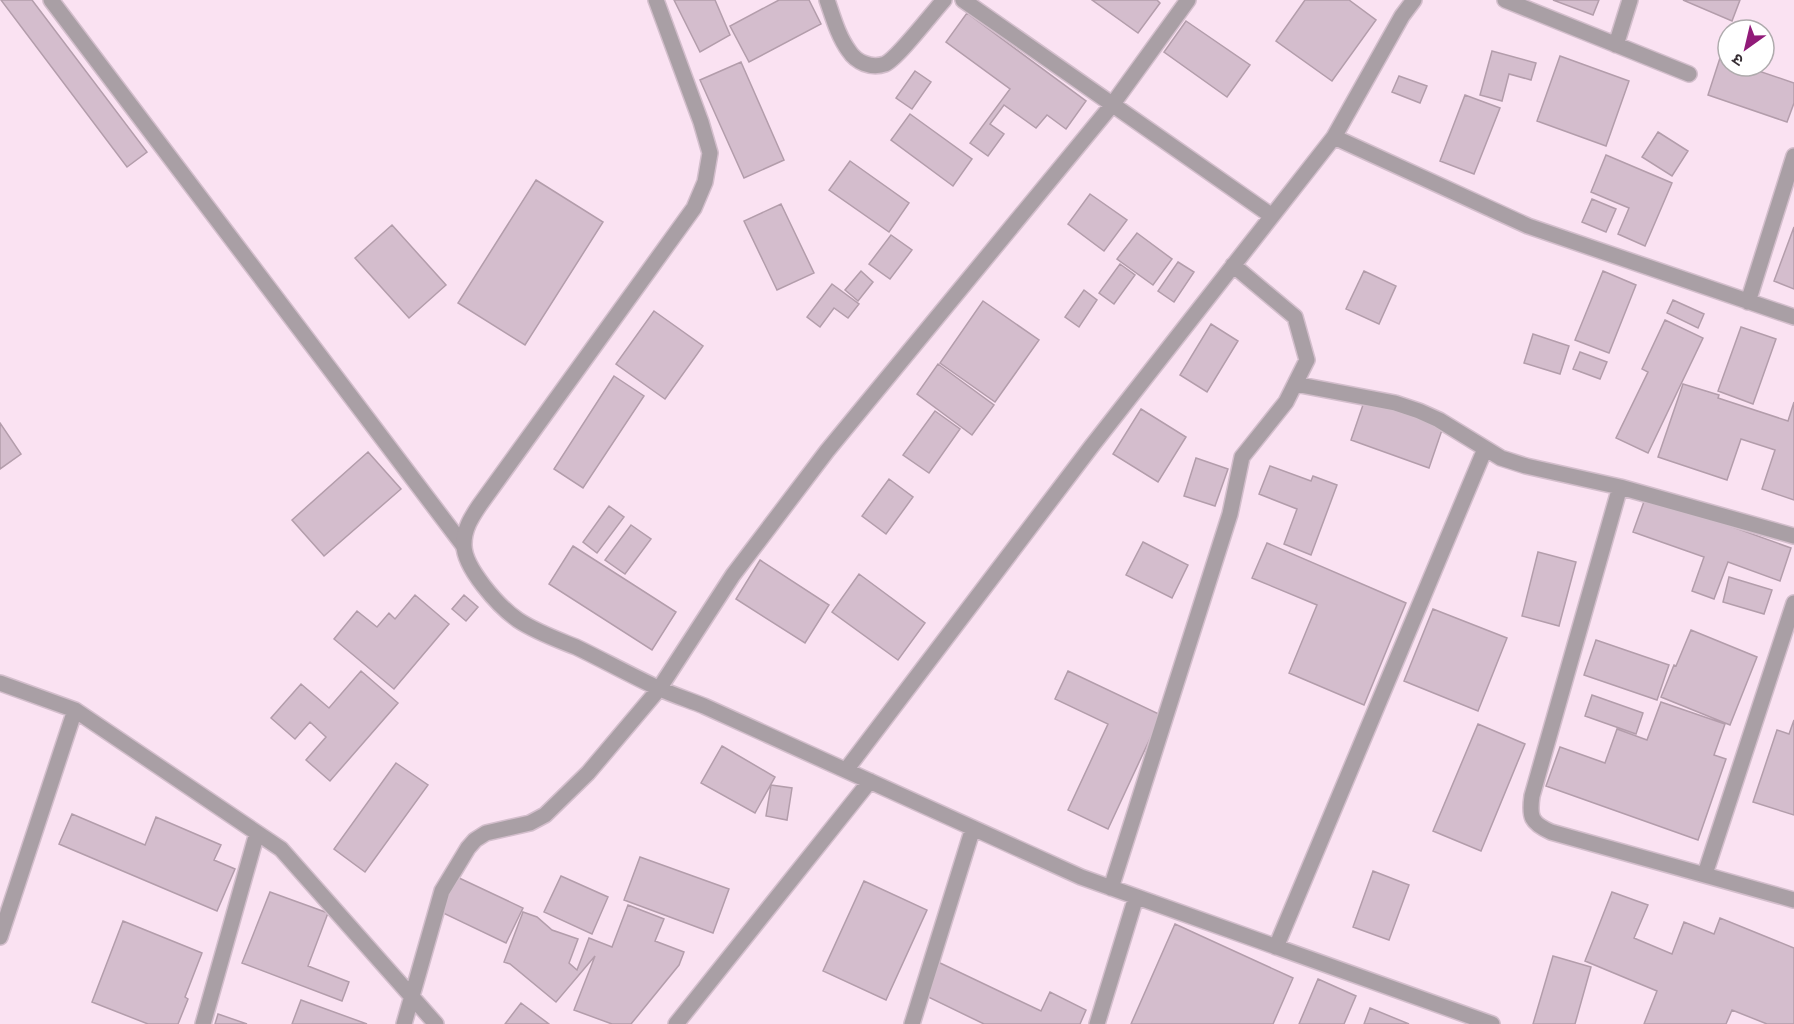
<svg xmlns="http://www.w3.org/2000/svg" width="1794" height="1024" font-family="'Golos Text','Noto Sans Devanagari',sans-serif">
	<style>
		.building { fill: #d4bdcd; stroke: #b39dab; stroke-width: 1.5 }
		.lines { fill: none; stroke-linecap: round; stroke-linejoin: round }
		.service-casing { stroke: #d3becc; stroke-width: 18 }
		.minor-casing { stroke: #d3becc; stroke-width: 18 }
		.service { stroke: #a99fa5; stroke-width: 15 }
		.minor { stroke: #a99fa5; stroke-width: 15 }
	</style>
	<rect width="100%" height="100%" fill="#fae2f2"/>
	<!-- building -->
	<path class="building" d="M1,0h31l115,152 -20,15z
		M674,0h41l15,35 -30,17z
		M779,0h30l12,24 -72,38 -19,-36z
		M1092,0h65l3,3 -22,30z
		M1305,0h44l27,20 -44,61 -56,-40z
		M1553,0h46l-6,15z
		M1683,0h57l-8,21z
		M967,13l119,88 -20,28 -19,-14 -11,13 -32,-23 -14,19 14,10 -16,22 -18,-13 40,-54 -64,-47z
		M1186,21l64,44 -23,32 -63,-45z
		M1492,51l44,12 -5,17 -22,-6 -7,27 -22,-6z
		M1560,56l69,25 -23,65 -69,-25z
		M1720,58l8,3v5h16l50,17v20l-7,19 -79,-27z
		M741,62l43,98 -40,18 -44,-98z
		M915,71l16,11 -19,27 -16,-11z
		M1399,76l28,10 -7,17 -28,-11z
		M1465,95l35,13 -26,66 -34,-13z
		M910,114l62,45 -19,27 -62,-46z
		M1658,132l30,19 -16,25 -30,-19z
		M1606,155l66,28 -27,63 -27,-12 11,-26 -38,-16z
		M850,161l59,42 -20,29 -60,-42z
		M536,180l67,42 -78,123 -67,-42z
		M1090,194l37,26 -23,31 -36,-27z
		M1592,199l24,10 -10,23 -24,-10z
		M781,204l33,69 -37,17 -33,-69z
		M392,225l54,60 -37,33 -54,-60z
		M1794,227v62l-20,-8z
		M1137,233l35,26 -19,26 -36,-26z
		M891,235l21,15 -22,29 -21,-15z
		M1178,262l16,10 -20,30 -16,-11z
		M1120,264l15,11 -21,29 -15,-11z
		M861,271l12,11 -15,19 -13,-11z
		M1364,271l32,15 -17,38 -33,-15z
		M1603,271l33,14 -27,68 -34,-13z
		M832,284l27,20 -11,14 -14,-10 -14,19 -13,-10z
		M1084,290l13,10 -18,27 -14,-10z
		M1673,300l31,14 -6,14 -31,-15z
		M983,301l56,39 -44,62 -55,-39z
		M654,311l49,35 -38,53 -49,-35z
		M1665,320l38,18 -55,115 -32,-15 32,-66 -6,-3z
		M1211,324l27,17 -31,51 -27,-17z
		M1741,327l35,12 -23,65 -35,-13z
		M1533,334l36,12 -9,28 -36,-11z
		M1580,352l27,10 -7,17 -27,-10z
		M938,364l56,41 -22,30 -55,-41z
		M614,376l30,20 -61,92 -29,-19z
		M1683,384l36,11 -1,3 70,23 6,-19v98l-32,-11 13,-39 -34,-11 -14,41 -69,-23z
		M1365,399l78,28 -14,41 -78,-28z
		M1141,409l45,28 -28,45 -45,-28z
		M935,411l25,18 -31,44 -26,-18z
		M0,423l21,31 -21,15z
		M368,452l33,37 -77,67 -32,-36z
		M1196,458l32,11 -13,37 -31,-10z
		M1270,466l41,15 2,-5 24,9 -26,70 -27,-11 13,-35 -38,-15z
		M889,479l24,18 -27,37 -24,-18z
		M1646,496l145,52 -11,33 -52,-19 -14,37 -22,-8 12,-34 -71,-25z
		M609,506l15,11 -27,36 -14,-11z
		M631,525l20,14 -26,35 -20,-14z
		M1143,542l45,23 -16,33 -46,-23z
		M1267,543l139,60 -42,102 -75,-32 28,-68 -65,-27z
		M573,546l103,66 -24,38 -103,-66z
		M1538,552l38,10 -17,64 -37,-10z
		M760,560l69,45 -24,38 -69,-44z
		M859,574l66,49 -27,37 -66,-48z
		M1729,577l43,13 -8,24 -41,-12z
		M415,595l34,29 -55,65 -60,-50 23,-28 20,16 12,-14 6,6z
		M464,595l14,12 -12,14 -14,-12z
		M1433,609l74,29 -29,73 -74,-30z
		M1691,630l66,27 -27,68 -69,-28 13,-32 2,1z
		M1596,640l73,25 -12,35 -73,-25z
		M361,671l37,32 -68,78 -24,-21 20,-23 -16,-15 -15,17 -24,-21 30,-34 28,24z
		M1068,671l93,44 -53,114 -40,-19 40,-86 -53,-25z
		M1592,695l51,18 -7,21 -51,-18z
		M1661,702l64,22 -11,31 12,4 -28,81 -152,-54 14,-39 45,16 12,-34 30,11z
		M1794,720v95l-41,-13 24,-72 12,4z
		M1478,724l47,20 -44,107 -48,-20z
		M722,746l53,31 -20,36 -54,-30z
		M396,763l32,22 -63,87 -31,-23z
		M771,785l21,3 -5,32 -21,-4z
		M72,814l73,31 11,-28 65,28 -7,15 21,9 -18,42 -158,-67z
		M640,857l89,32 -16,44 -89,-33z
		M1373,871l36,14 -20,55 -36,-13z
		M561,876l47,21 -16,37 -48,-22z
		M457,877l66,31 -17,35 -65,-31z
		M864,881l63,29 -41,90 -63,-29z
		M270,892l58,21 -20,53 41,16 -7,19 -100,-38z
		M1612,892l36,13 -14,33 38,16 12,-32 30,12 6,-16 74,30v76h-27l-35,-14 -6,14h-82l13,-33 -72,-30z
		M628,905l36,14 -9,22 29,11 -5,13 -48,59h-19l-38,-14 21,-54 -39,46 -46,-38 -6,-2 19,-50 14,5 15,13 26,9 -9,24 8,7 12,-32 23,9z
		M123,921l79,32 -17,44 3,2 -10,25h-30l-56,-22z
		M1175,924l118,54 -20,46h-142z
		M1553,956l38,11 -16,57h-42z
		M938,962l103,49 9,-19 36,18 -6,14h-96l-62,-30z
		M1318,979l38,17 -12,28h-45z
		M301,1000l66,24h-75z
		M521,1003l28,21h-44z
		M1370,1008l39,16h-45z
		M218,1014l29,10h-32z"/>
	<g class="lines">
		<!-- service casing -->
		<g class="service-casing">
			<path id="service" d="M51,0l412,545"/>
		</g>
		<!-- minor casing -->
		<g class="minor-casing">
			<path id="minor" d="M656,0l45,122 9,31 -5,29 -11,26 -215,298c-8,12 -15,23 -15,38 -1,23 35,63 54,76 18,12 38,19 58,27 27,13 54,28 82,41 15,7 31,12 46,18l377,171 411,147
				M827,0c6,17 11,36 22,51 7,11 22,18 36,13 12,-5 48,-52 59,-64
				M963,0l309,216
				M1505,0l184,74
				M1616,45l14,-45
				M1334,137l194,89 266,91
				M1748,302l46,-146
				M1295,384l100,19 24,8 20,9 62,38 25,8 94,21 174,49
				M1620,487l-88,309c-3,21 -1,27 19,36l243,68
				M0,683l75,27 206,139 155,175
				M846,770l245,-323 243,-310 68,-121 12,-16
				M1705,874l89,-271
				M1111,888l119,-374 12,-57 44,-55 21,-42 -12,-43 -62,-52
				M0,937l75,-227
				M1276,947l209,-498
				M203,1024l54,-191
				M404,1024l38,-133 26,-43 7,-8 11,-7 44,-10 15,-8 43,-42 71,-84 74,-114 94,-124 285,-346 76,-105
				M676,1024l194,-243
				M912,1024l61,-196
				M1097,1024l39,-127"/>
		</g>
		<!-- service -->
		<use href="#service" class="service"/>
		<!-- minor -->
		<use href="#minor" class="minor"/>
	</g>
	<!-- north arrow -->
	<g transform="translate(1746 48) rotate(214)"><circle r="28" fill="#ffffff" stroke="#afabad" stroke-width="1.5"/>
	<path d="M0-4.5L10 22L0 15L-10 22Z" fill="#911b79"/>
	<text y="-9" font-size="16" font-weight="bold" text-anchor="middle" fill="#362d33">उ</text>
	</g>
</svg>
